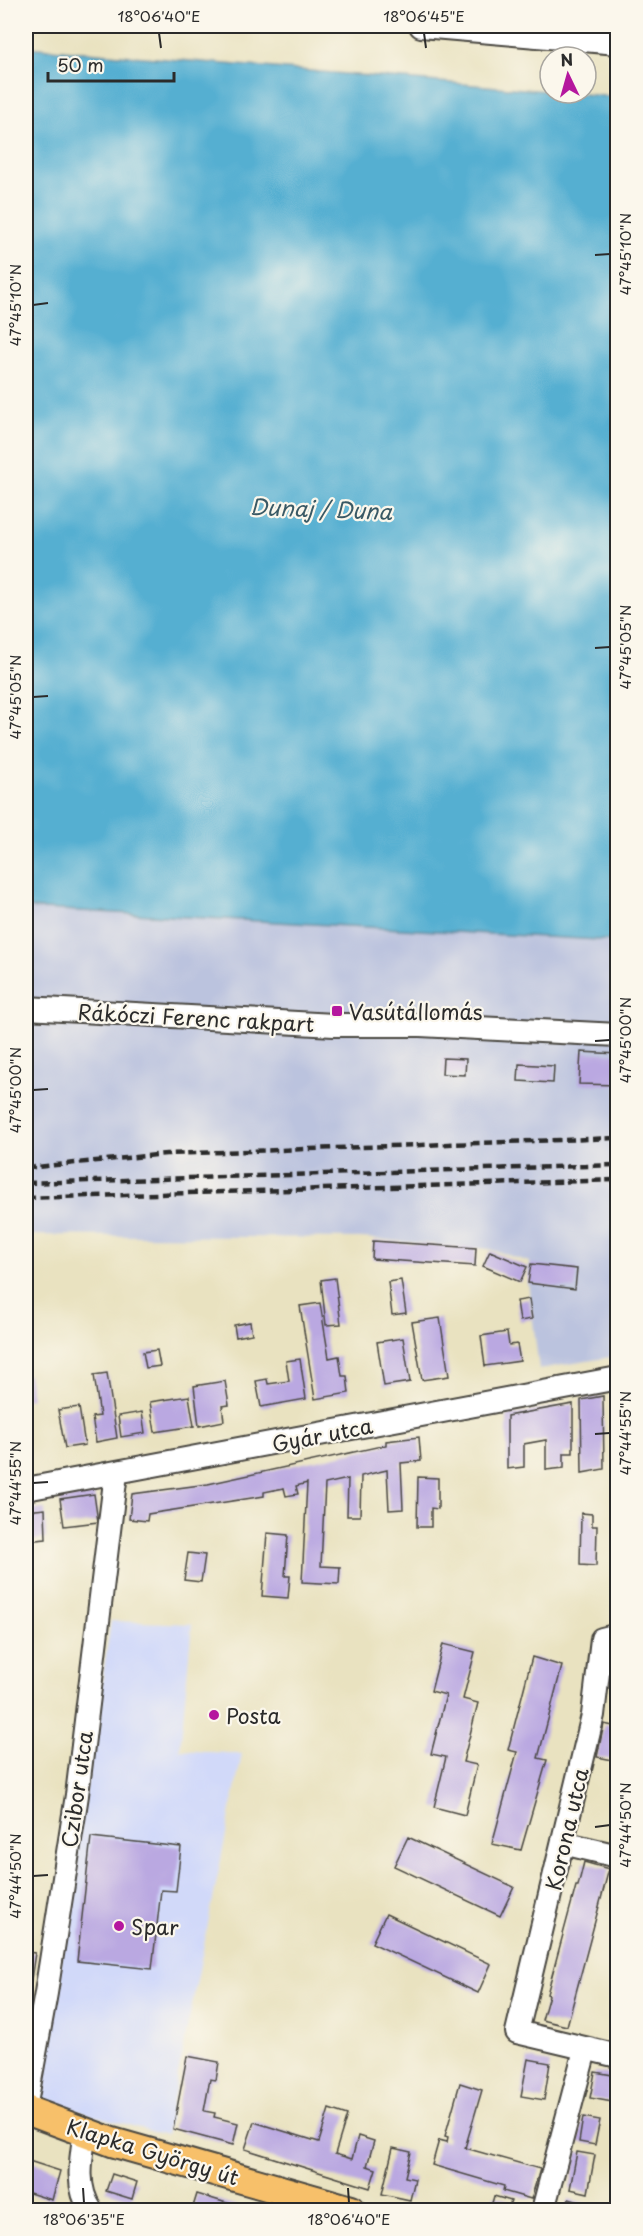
<svg xmlns="http://www.w3.org/2000/svg" width="643" height="2236" font-family="'Playpen Sans',sans-serif">
	<style>
		.built { fill: #d1d9f9 }
		.industrial { fill: #bbc3de }
		.water { fill: #54afd1; stroke: #406d7e; stroke-width: 1.5 }
		.building { fill: #baa8e1 }
		.lines { fill: none; stroke-linecap: round; stroke-linejoin: round }
		.minor-casing { stroke: #484641; stroke-width: 26 }
		.major-casing { stroke: #484641; stroke-width: 32 }
		.minor { stroke: #fff; stroke-width: 22 }
		.major { stroke: #f7c06b; stroke-width: 28 }
		.rail { stroke: #2b2b2b; stroke-width: 4.5; stroke-dasharray: 9 4.5; stroke-linecap: butt }
		.ticks { fill: none; stroke: #2b2b2b; stroke-width: 2 }
		.poi-dot { fill: #b5179e; stroke: #fbf7ec; stroke-width: 2 }
		.labels { text-anchor: middle; dominant-baseline: central; stroke-width: 4.5; stroke-linejoin: round; paint-order: stroke }
		.poi-label { font-size: 21px; fill: #2b2b2b; stroke: #fbf7ec; text-anchor: start }
		.street-label { font-size: 21px; fill: #2b2b2b; stroke: #fbf7ec }
		.water-label { font-size: 22px; font-style: italic; fill: #395965; stroke: #fbf7ec }
		.neatline { fill: none; stroke: #2b2b2b; stroke-width: 2 }
		.ticks-label { font-size: 15px; text-anchor: middle; fill: #2b2b2b }
	</style>
	<rect width="100%" height="100%" fill="#fbf7ec"/>
	<filter id="ink" filterUnits="userSpaceOnUse"><feTurbulence type="fractalNoise" baseFrequency=".0167" numOctaves="2"/><feDisplacementMap in="SourceGraphic" scale="12" xChannelSelector="R" yChannelSelector="G"/><feConvolveMatrix kernelMatrix="1 2 1 2 8 2 1 2 1" color-interpolation-filters="sRGB"/></filter>
	<filter id="wash" filterUnits="userSpaceOnUse"><feTurbulence type="fractalNoise" baseFrequency=".008" numOctaves="4" result="noise"/><feDisplacementMap in="SourceGraphic" scale="24" xChannelSelector="R" yChannelSelector="G"/><feGaussianBlur stdDeviation="1.35" result="paint"/><feColorMatrix in="noise" values="0 0 0 0 0 0 0 0 0 0 0 0 0 0 0 0 0 1.4 0 .05"/><feComposite in="paint" operator="in"/></filter>
	<g filter="url(#wash)">
		<rect width="100%" height="100%" fill="#e9e2c0"/>
		<!-- built -->
		<path class="built" d="M111,1621l81,3 -12,126 62,4 -76,381 -126,-34z"/>
		<!-- industrial -->
		<path class="industrial" d="M26,908l591,33v415l-78,13 -11,-87 1,-20 -40,-13 -127,-11 -336,-3z"/>
		<!-- water -->
		<path class="water" d="M26,47l591,50v844l-591,-33z"/>
		<g id="blocks">
			<!-- building -->
			<path class="building" d="M581,1052l37,2v31l-39,-1z
				M443,1058l23,1 -1,16 -23,-1z
				M519,1064l35,2 -1,17 -35,-2z
				M373,1241l103,7 -1,18 -103,-7z
				M490,1251l37,16 -7,15 -37,-16z
				M531,1264l46,5 -2,20 -47,-6z
				M335,1278l6,46 -15,1 -5,-45z
				M401,1280l5,33 -14,2 -4,-33z
				M529,1299l3,20 -12,2 -3,-20z
				M320,1303l9,55 10,-2 3,20h5l2,17 -34,6 -15,-93z
				M440,1318l9,58 -27,4 -10,-58z
				M250,1322l2,12 -16,3 -2,-12z
				M507,1332l2,13 8,-1 3,17 -35,5 -4,-30z
				M403,1338l7,44 -26,4 -7,-44z
				M157,1350l3,16 -14,2 -3,-16z
				M300,1359l6,40 -45,8 -5,-26 11,-2 1,5 21,-3 -3,-20z
				M107,1373l10,65 -21,4 -4,-25 8,-1 -6,-41z
				M26,1375h2l4,23 -6,1z
				M225,1381l4,24 -7,1 2,15 -25,5 -5,-40z
				M189,1396l5,30 -39,6 -5,-30z
				M603,1396l1,73 -22,4 -1,-73z
				M573,1404v49h-9v15l-18,2v-30l-22,4v23l-17,2v-53z
				M79,1407l6,38 -20,3 -7,-38z
				M142,1412l3,21 -24,4 -3,-21z
				M419,1437l2,24 -20,2 2,46 -14,1 -2,-40 -26,6 -1,40h-13l1,-37 -23,5 -4,82 19,1 -1,17 -37,-2 5,-99 -11,3 2,8 -12,2 -2,-8 -20,4v4l-116,18 -1,7 -18,-2 3,-25 76,-10 178,-39v-4z
				M418,1477l20,1v31l-7,-1v19h-14z
				M94,1494l4,28 -34,4 -4,-27z
				M45,1509l1,30 -20,2v-30z
				M581,1513l11,1v12h5l-1,40 -16,-1z
				M267,1533l21,2 -3,41h5l-2,22 -26,-2z
				M188,1553l17,2 -4,27 -17,-2z
				M443,1644l32,8 -12,47 15,4 -15,59 14,3 -12,50 -31,-8 12,-50 -15,-3 15,-59 -15,-4z
				M532,1657l30,9 -24,92 9,2 -26,90 -29,-6 25,-92 -9,-2z
				M604,1724l14,3v34l-21,-4z
				M91,1837l90,10 -5,44 -15,-1 -9,79 -75,-8z
				M408,1837l106,50 -14,29 -106,-50z
				M584,1862l25,7 -42,157 -25,-6 7,-25 -2,-1 29,-108h2z
				M386,1914l105,50 -13,29 -106,-50z
				M26,1952l9,1 -8,53h-1z
				M187,2056l32,6 -3,18 -6,-1 -6,32 11,2 -1,4 24,6 -5,22 -60,-16z
				M528,2059l22,4 -6,37 -23,-4z
				M595,2072l23,4v27l-28,-5z
				M460,2083l22,7 -17,58 75,21 -9,30 -28,-8 1,-5 -72,-21 7,-25 8,2 1,-5 -3,-1z
				M329,2109l18,6 -12,39 17,5 6,-23 16,5 -7,25 9,3 -6,19 -125,-39 9,-27 65,20z
				M583,2117l17,3 -5,25 -16,-3z
				M393,2148l18,4 -6,25 10,2 -5,21 -28,-6z
				M577,2152l18,3 -7,38 -18,-4z
				M26,2160l34,11 -8,29 -26,-8z
				M112,2174l25,8 -5,17 -26,-8z
				M197,2194l53,16h-58z
				M494,2196l17,5 -2,6 9,3h-28z
				M569,2199l24,7 -1,4h-27z"/>
		</g>
	</g>
	<g filter="url(#ink)">
		<use href="#blocks" fill-opacity="0" stroke="#484641" stroke-width="1.5"/>
		<g class="lines">
			<!-- minor casing -->
			<g class="minor-casing">
				<path id="minor" d="M421,26l197,17
					M26,1008l308,17h86l198,10
					M26,1489l592,-111
					M618,1635l-16,4 -9,76 -76,317 101,24
					M563,1843l55,13
					M26,2103l20,-110 31,-198 39,-322
					M85,2132c-4,26 -10,55 6,78
					M543,2210l42,-160"/>
			</g>
			<!-- major casing -->
			<g class="major-casing">
				<path id="major" d="M26,2110l86,32 239,68"/>
			</g>
			<!-- minor -->
			<use href="#minor" class="minor"/>
			<!-- major -->
			<use href="#major" class="major"/>
			<!-- rail -->
			<path class="rail" d="M26,1168l140,-14 452,-16
				M26,1183l592,-18
				M26,1198l592,-18"/>
		</g>
	</g>
	<!-- ticks -->
	<path class="ticks" d="M159,33l2,15M424,33l2,15M595,255l15,-1M33,305l15,-2M595,648l15,-1M33,697l15,-1M595,1041l15,-1M33,1090l15,-1M595,1434l15,-1M33,1483l15,-1M595,1827l15,-2M33,1876l15,-1M83,2188l1,15M348,2188l1,15"/>
	<!-- markers -->
	<g class="poi-dot">
		<rect x="331" y="1005" width="12" height="12" rx="3"/>
		<circle cx="214" cy="1715" r="6"/>
		<circle cx="119" cy="1926" r="6"/>
	</g>
	<g class="labels">
		<!-- poi labels -->
		<g class="poi-label">
			<text x="349" y="1011">Vasútállomás</text>
			<text x="226" y="1715">Posta</text>
			<text x="131" y="1926">Spar</text>
		</g>
		<!-- street labels -->
		<g class="street-label">
			<text transform="translate(196 1017) rotate(3)">Rákóczi Ferenc rakpart</text>
			<text transform="translate(322 1434) rotate(-11)">Gyár utca</text>
			<text transform="translate(76 1789) rotate(-82)">Czibor utca</text>
			<text transform="translate(566 1829) rotate(-77)">Korona utca</text>
			<text transform="translate(153 2151) rotate(17)">Klapka György út</text>
		</g>
		<!-- water labels -->
		<g class="water-label">
			<text transform="translate(321 508) rotate(2)">Dunaj / Duna</text>
		</g>
	</g>
	<!-- margin -->
	<rect width="643" height="2236" fill="none" stroke="#fbf7ec" stroke-width="66"/>
	<!-- north arrow -->
	<g transform="translate(568 75) rotate(355)"><circle r="28" fill="#fbf7ec" stroke="#a8a59f" stroke-width="1.5"/>
	<path d="M0-4.5L10 22L0 15L-10 22Z" fill="#b5179e"/>
	<text y="-9" font-size="16" font-weight="bold" text-anchor="middle" fill="#2b2b2b">N</text>
	</g>
	<!-- scale -->
	<path d="M48 72v9h126v-9" fill="none" stroke="#2b2b2b" stroke-width="3"/>
	<text x="57" y="72" font-size="18" fill="#2b2b2b" stroke="#fbf7ec" stroke-width="4.5" paint-order="stroke">50 m</text>
	<rect x="33" y="33" width="577" height="2170" class="neatline"/>
	<g class="ticks-label">
		<text x="159" y="22">18°06'40"E</text>
		<text x="424" y="22">18°06'45"E</text>
		<text transform="translate(626 254) rotate(-90)" y="5">47°45'10"N</text>
		<text transform="translate(16 305) rotate(-90)" y="5">47°45'10"N</text>
		<text transform="translate(626 647) rotate(-90)" y="5">47°45'05"N</text>
		<text transform="translate(16 697) rotate(-90)" y="5">47°45'05"N</text>
		<text transform="translate(626 1040) rotate(-90)" y="5">47°45'00"N</text>
		<text transform="translate(16 1090) rotate(-90)" y="5">47°45'00"N</text>
		<text transform="translate(626 1433) rotate(-90)" y="5">47°44'55"N</text>
		<text transform="translate(16 1483) rotate(-90)" y="5">47°44'55"N</text>
		<text transform="translate(626 1825) rotate(-90)" y="5">47°44'50"N</text>
		<text transform="translate(16 1876) rotate(-90)" y="5">47°44'50"N</text>
		<text x="84" y="2225">18°06'35"E</text>
		<text x="349" y="2225">18°06'40"E</text>
	</g>
</svg>
